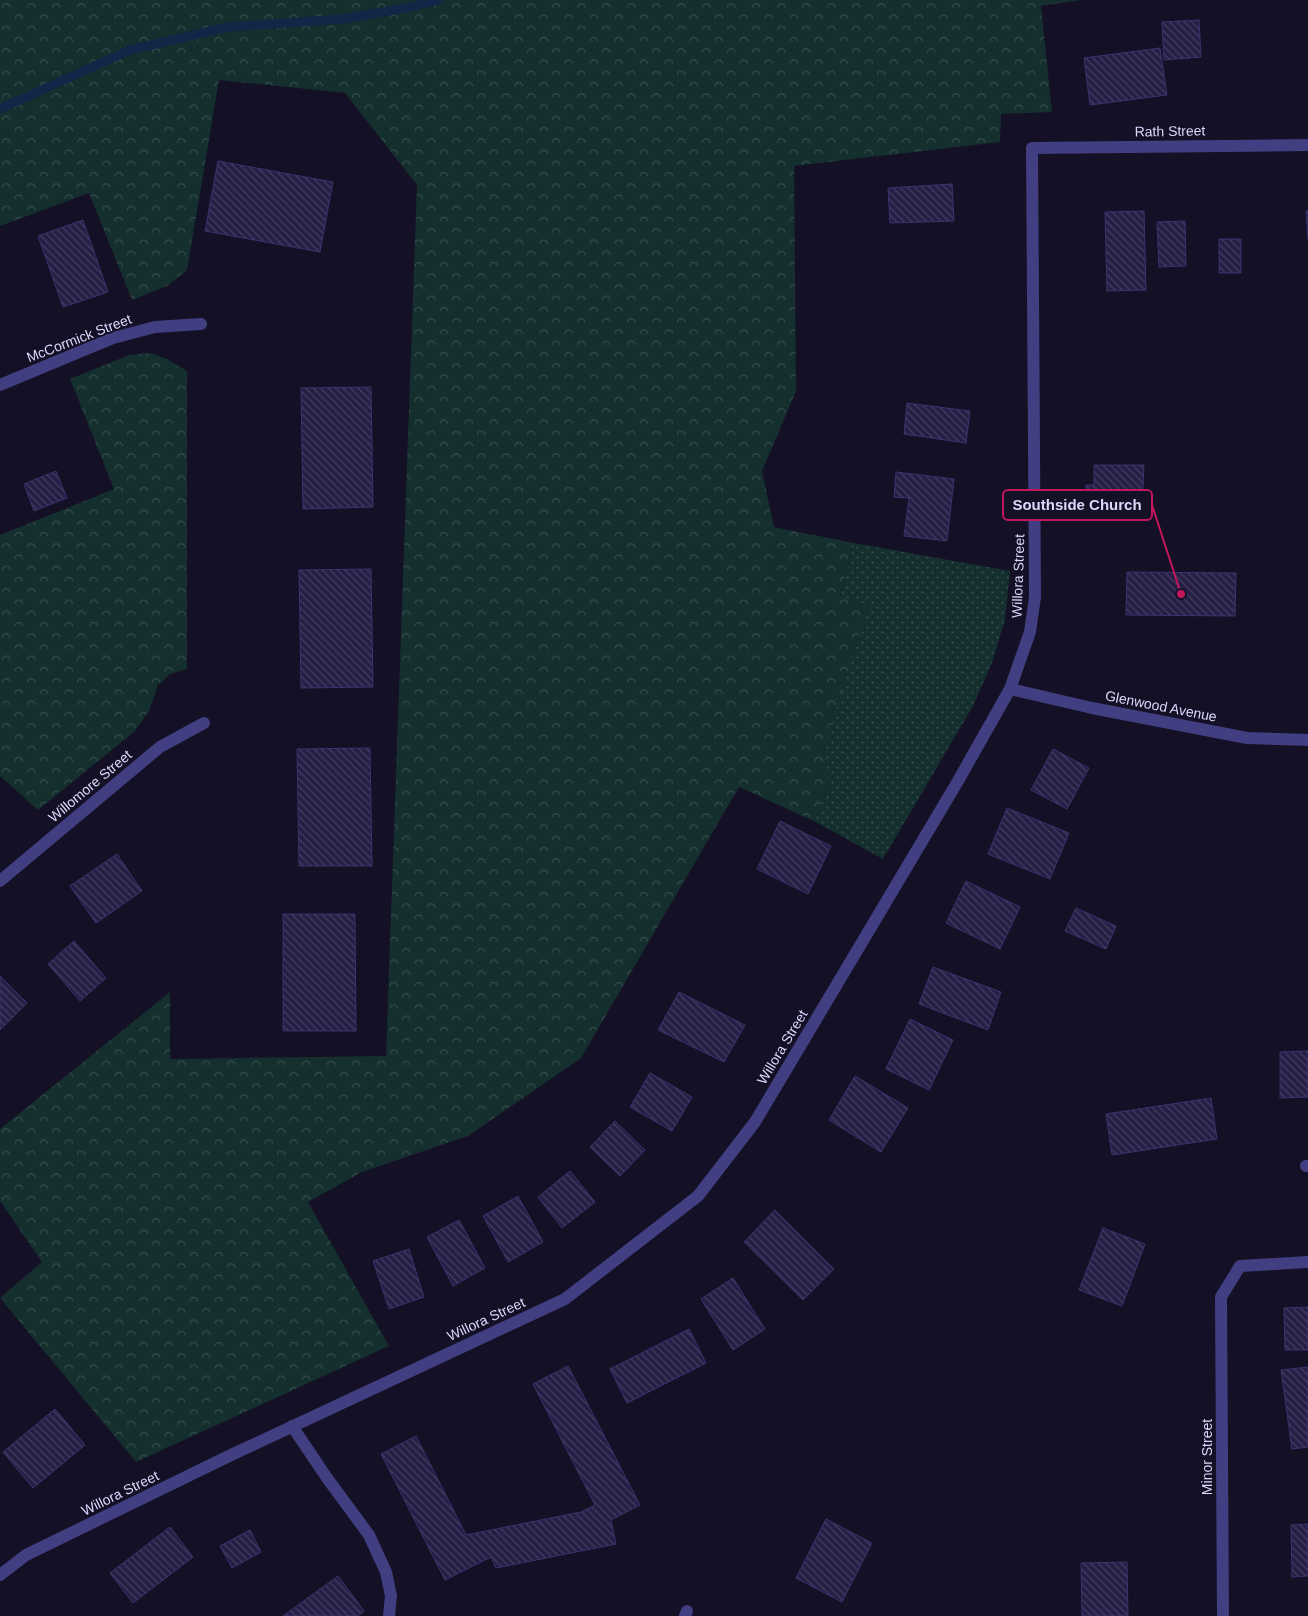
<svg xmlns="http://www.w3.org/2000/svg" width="1308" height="1616" font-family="Helvetica,sans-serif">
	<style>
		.grass { fill: url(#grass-dots) }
		.forest { fill: url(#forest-crowns) }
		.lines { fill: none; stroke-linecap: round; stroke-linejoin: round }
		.stream { stroke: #122648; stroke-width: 9 }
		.building { fill: url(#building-back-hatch); stroke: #3e316f }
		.lane { stroke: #413f81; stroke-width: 12 }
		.street { stroke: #413f81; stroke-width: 12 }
		.labels { text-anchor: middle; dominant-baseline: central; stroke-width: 4; stroke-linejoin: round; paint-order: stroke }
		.street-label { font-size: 14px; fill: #dbd7fc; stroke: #141025 }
		.leader { fill: none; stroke: #c2185b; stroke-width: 2 }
		.callout-dot { fill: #c2185b; stroke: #141025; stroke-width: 2 }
		.callout { fill: #141025; stroke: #c2185b; stroke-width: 2 }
		.callout-label { font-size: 15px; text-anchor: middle; font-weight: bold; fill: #dbd7fc }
	</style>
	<defs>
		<pattern id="grass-dots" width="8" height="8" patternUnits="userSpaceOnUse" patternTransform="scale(1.25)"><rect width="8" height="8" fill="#142f2e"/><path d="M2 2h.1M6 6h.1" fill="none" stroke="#364c4d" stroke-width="1.8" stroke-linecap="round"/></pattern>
		<pattern id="forest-crowns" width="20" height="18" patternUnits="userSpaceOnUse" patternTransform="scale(1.25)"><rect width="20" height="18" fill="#142f2e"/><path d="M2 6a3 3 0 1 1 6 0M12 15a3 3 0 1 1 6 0" fill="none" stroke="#364c4d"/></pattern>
		<pattern id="building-back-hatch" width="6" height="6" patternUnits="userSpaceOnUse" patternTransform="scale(1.25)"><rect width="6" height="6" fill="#261e45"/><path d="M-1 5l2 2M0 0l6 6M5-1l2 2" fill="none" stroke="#453e61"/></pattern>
	</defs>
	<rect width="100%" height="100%" fill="#141025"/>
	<!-- grass -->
	<path class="grass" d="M854,543l156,28 -5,49 -13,43 -19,43 -90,153 -69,-38 15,-32 -5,-42 45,-142 -29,-8z"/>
	<!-- forest -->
	<path class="forest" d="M0,0h1081l-40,6 11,106 -51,2 -1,28 -206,24 2,225 -34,80 12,56 80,16 -14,53 29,9 -44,142 4,42 -15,32 -75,-34 -158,271 -113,78 -106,36 -54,30 81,144 -253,116 -136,-164 42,-36 -42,-61v-72l170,-137v67l216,-3 31,-871 -72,-92 -126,-13 -32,190 -20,16 -35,14 -43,-107 -89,33z
		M150,353l17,6 20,12v298l-17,5 -12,11 -9,26 -15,21 -96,78 -38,-34v-241l114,-46 -44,-110 59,-24z"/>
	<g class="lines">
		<!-- stream -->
		<path class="stream" d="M0,109l130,-59 98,-23 115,-8 68,-12 28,-7"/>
	</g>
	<!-- building -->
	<path class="building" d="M1199,20l2,37 -37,3 -2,-38z
		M1160,48l7,47 -77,10 -6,-47z
		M218,161l115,21 -13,70 -115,-21z
		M952,184l2,37 -64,2 -2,-35z
		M1144,211l2,79 -39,1 -2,-79z
		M1306,211h2v28z
		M83,220l25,72 -45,15 -25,-71z
		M1185,221l1,45 -27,1 -2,-45z
		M1219,239h22v34h-22z
		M371,387l2,120 -70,2 -2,-121z
		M907,403l63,8 -4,32 -62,-9z
		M1094,465h50l-2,44 -56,-2v-22h8z
		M56,471l11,27 -33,13 -10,-27z
		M896,472l58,7 -7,62 -43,-5 5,-38 -15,-1z
		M371,569l2,118 -72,1 -2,-118z
		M1127,572l109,1 -1,43 -109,-1z
		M370,748l2,118h-73l-2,-117z
		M1053,749l36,19 -22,41 -36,-19z
		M1007,808l62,25 -19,46 -62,-25z
		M780,821l51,25 -23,48 -51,-25z
		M117,854l25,37 -46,32 -26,-37z
		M966,881l54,26 -20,42 -54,-26z
		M1076,908l40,18 -10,23 -41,-18z
		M283,914h72l1,117h-73z
		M74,941l32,37 -26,23 -32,-37z
		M933,967l68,25 -13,38 -69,-26z
		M0,976l27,27 -27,27z
		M679,992l66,33 -21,37 -66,-32z
		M910,1019l43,21 -24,50 -43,-21z
		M1308,1051v46l-28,1v-46z
		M650,1073l42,24 -20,34 -42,-24z
		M855,1076l53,32 -27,44 -52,-32z
		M1211,1098l6,41 -105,16 -6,-41z
		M615,1121l30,29 -25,26 -30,-29z
		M570,1171l25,31 -33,26 -24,-31z
		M518,1196l25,46 -35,20 -25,-46z
		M775,1210l59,59 -31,31 -59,-58z
		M459,1220l26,48 -32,18 -26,-49z
		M1103,1228l42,16 -23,62 -43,-16z
		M409,1249l15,48 -35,12 -16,-48z
		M733,1278l32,51 -32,21 -32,-51z
		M1308,1307v43h-23l-1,-42z
		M689,1329l17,34 -79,40 -17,-34z
		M568,1366l72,139 -29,15 5,24 -120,24 -5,-11 -46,23 -64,-126 35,-18 50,99 115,-23 14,-7 -62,-121z
		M1308,1367v80l-16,2 -11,-79z
		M55,1409l30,36 -52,43 -30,-36z
		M826,1519l46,24 -30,59 -46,-24z
		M1308,1524v52l-16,1 -1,-52z
		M170,1527l23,30 -60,46 -23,-30z
		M250,1530l11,22 -29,16 -12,-22z
		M1127,1562l1,54h-46l-1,-53z
		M338,1576l26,35 -6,5h-75z"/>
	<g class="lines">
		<!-- lane -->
		<path class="lane" d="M1306,1166h2
			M292,1426l35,52 42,57 17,37 5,24 -2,20"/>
		<!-- street -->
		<path class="street" d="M0,385l113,-47 42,-11 46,-3
			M1010,689l82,19 155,30 61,2
			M0,881l160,-134 44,-24
			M0,1575l26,-20 203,-99 336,-157 133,-103 57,-74 203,-341 52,-92 20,-57 5,-35 -3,-449 276,-3
			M685,1616l2,-5
			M1223,1616l-2,-319 19,-31 68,-4"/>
	</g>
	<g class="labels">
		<!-- street labels -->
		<g class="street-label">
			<text transform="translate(1170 131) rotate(-1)">Rath Street</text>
			<text transform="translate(79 338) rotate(-21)">McCormick Street</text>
			<text transform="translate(1018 576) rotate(-88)">Willora Street</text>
			<text transform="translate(1161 706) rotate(11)">Glenwood Avenue</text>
			<text transform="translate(90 786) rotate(-40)">Willomore Street</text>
			<text transform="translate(782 1047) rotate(-59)">Willora Street</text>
			<text transform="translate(486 1319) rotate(-25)">Willora Street</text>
			<text transform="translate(1207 1457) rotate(-90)">Minor Street</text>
			<text transform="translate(120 1493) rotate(-26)">Willora Street</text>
		</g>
	</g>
	<!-- callouts -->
	<path class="leader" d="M1181 594L1152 505"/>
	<circle class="callout-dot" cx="1181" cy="594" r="5"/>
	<rect class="callout" x="1003" y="490" width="149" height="30" rx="5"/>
	<g class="callout-label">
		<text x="1077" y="510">Southside Church</text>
	</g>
</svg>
